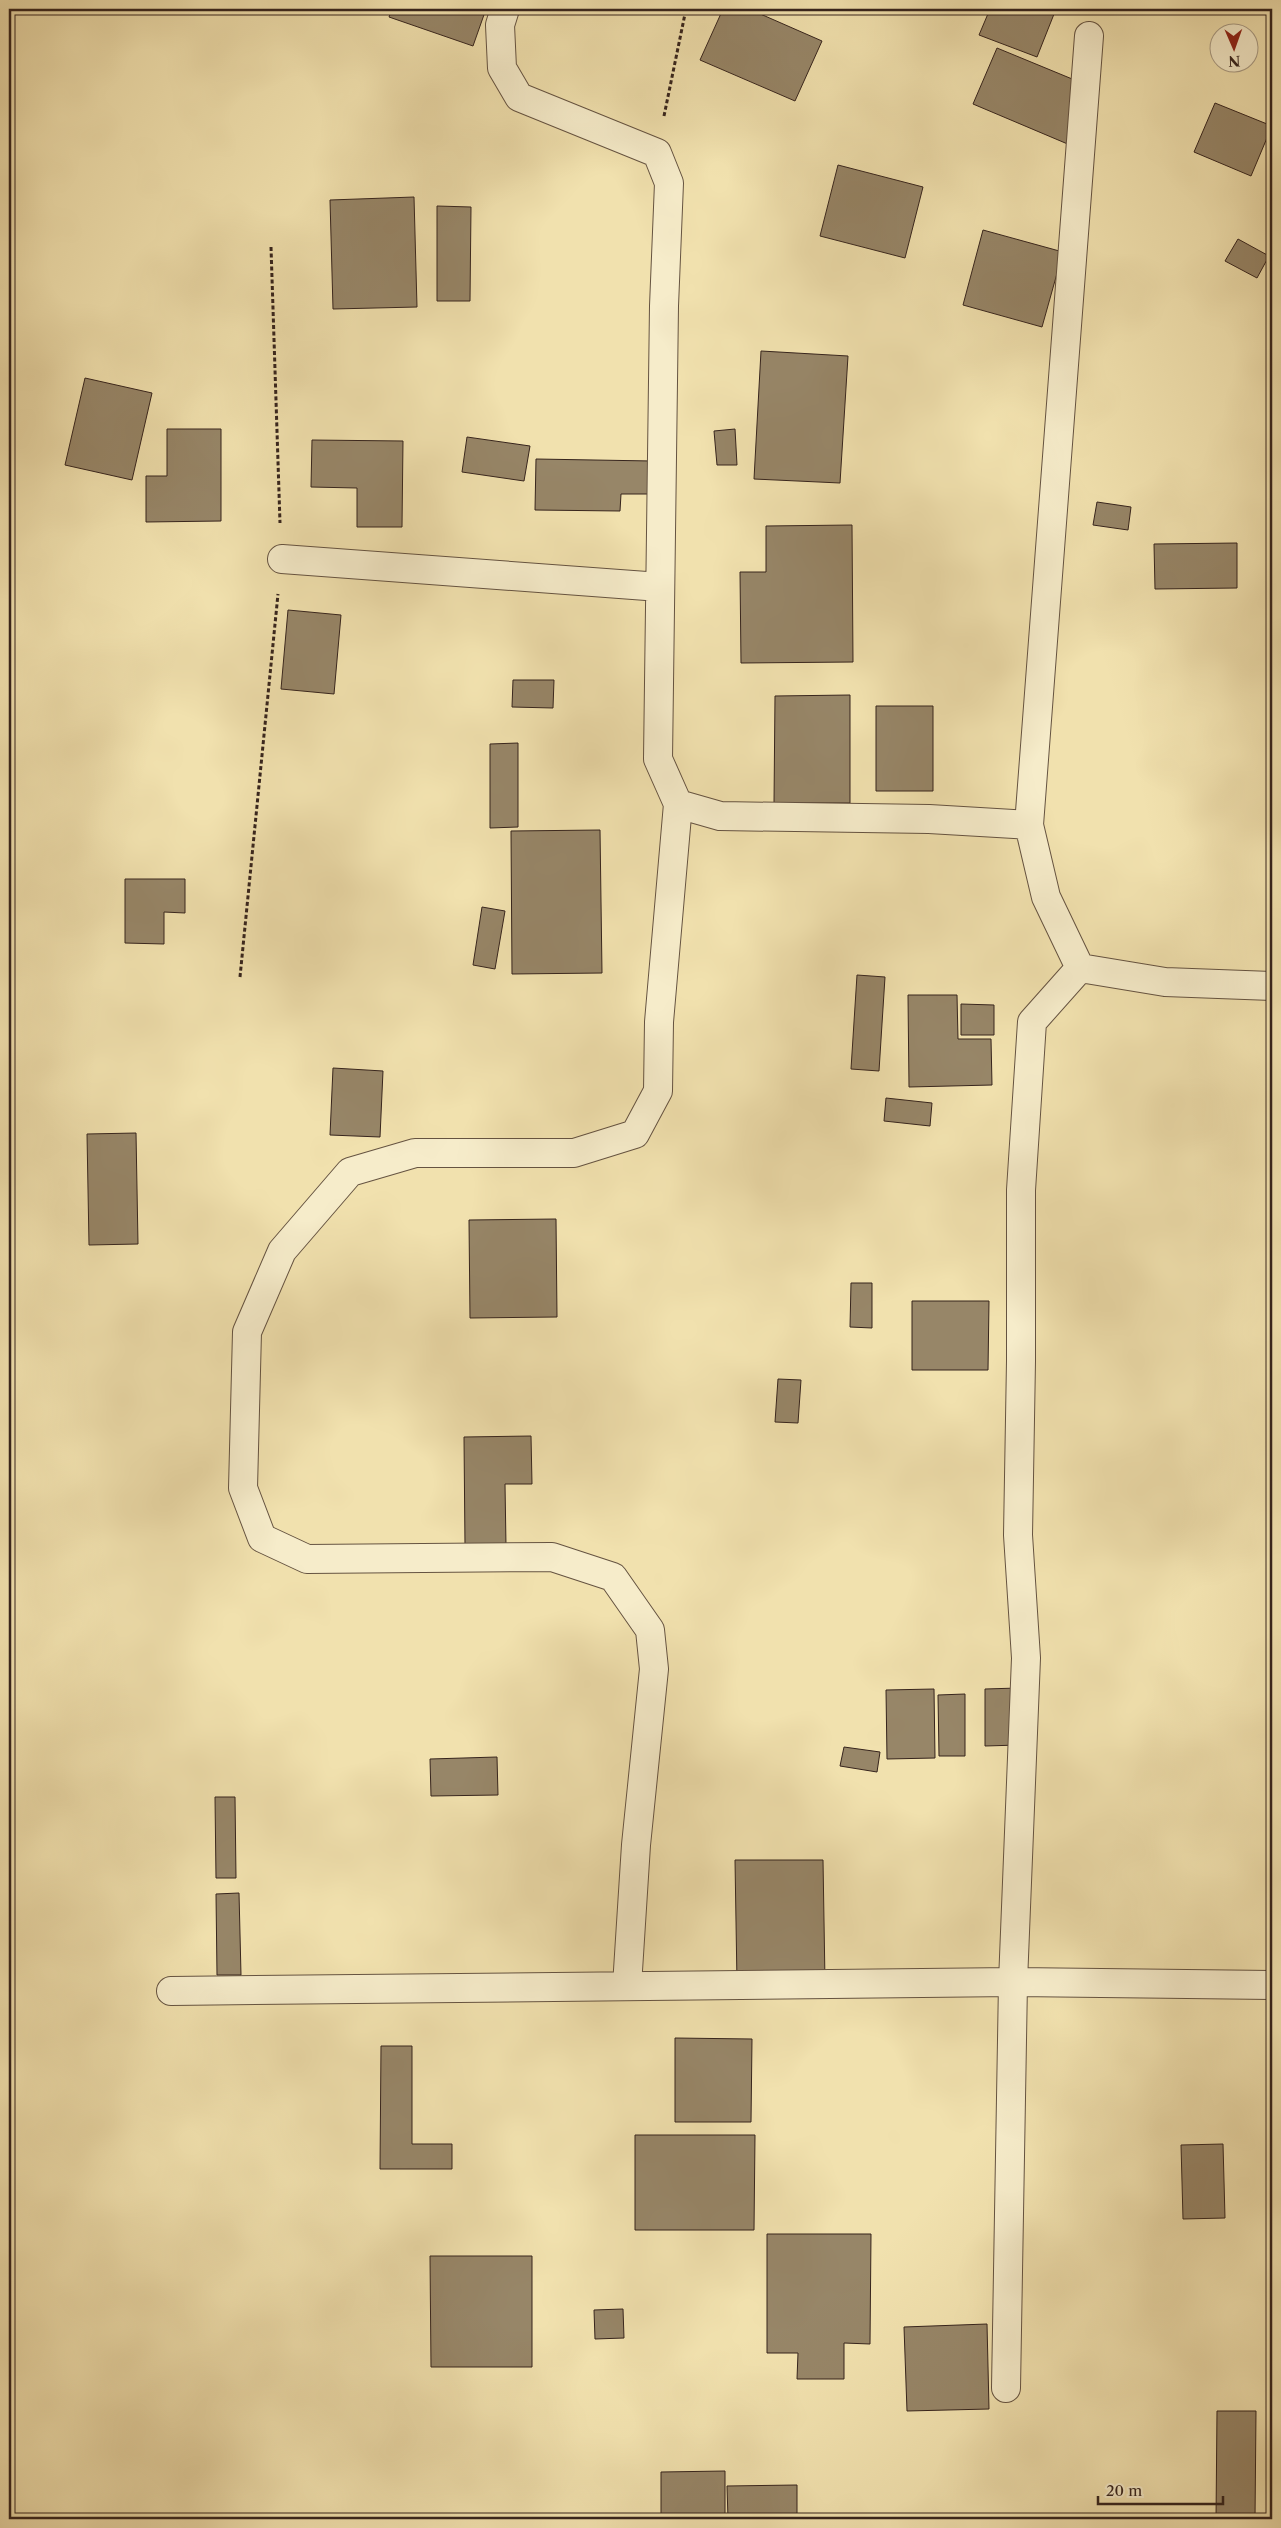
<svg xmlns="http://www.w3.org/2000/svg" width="1281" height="2528" font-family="'Libre Caslon Text',serif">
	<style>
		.building { fill: #978668; stroke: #36241d }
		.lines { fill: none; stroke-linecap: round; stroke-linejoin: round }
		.minor-casing { stroke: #655341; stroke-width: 30 }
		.path { stroke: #36241d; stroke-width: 3; stroke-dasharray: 4 2.5; stroke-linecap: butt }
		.minor { stroke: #f6ecca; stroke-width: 28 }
	</style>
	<rect width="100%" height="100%" fill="#f1e1ae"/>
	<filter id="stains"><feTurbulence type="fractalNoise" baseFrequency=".004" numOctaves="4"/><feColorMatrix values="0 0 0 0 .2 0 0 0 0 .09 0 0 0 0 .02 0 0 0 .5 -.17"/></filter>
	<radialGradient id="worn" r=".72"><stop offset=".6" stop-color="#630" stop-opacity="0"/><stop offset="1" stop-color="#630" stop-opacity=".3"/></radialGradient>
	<!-- building -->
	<path class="building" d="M392,9h94l-13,37 -84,-29z
		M723,9h26l73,32 -27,60 -95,-41z
		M990,9h66l-19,48 -58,-22z
		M997,48l97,40 -24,57 -97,-41z
		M1215,103l57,23 -21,50 -57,-24z
		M838,165l85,22 -18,71 -85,-22z
		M414,197l3,110 -84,2 -3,-109z
		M437,206l34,1 -1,94h-33z
		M983,230l80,22 -21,75 -79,-22z
		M1238,239l31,17 -12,22 -32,-17z
		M761,351l87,5 -8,127 -86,-4z
		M85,378l67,15 -20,87 -67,-15z
		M167,429h54v92l-75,1v-46h21z
		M735,429l2,36h-20l-3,-34z
		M467,437l63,9 -6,35 -62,-9z
		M312,440l91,1 -1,86h-45v-39l-46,-1z
		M536,459l116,2 -1,33h-30l-1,17 -85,-1z
		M1097,502l34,5 -3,23 -35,-5z
		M852,525l1,137 -112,1 -1,-91h26v-46z
		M1237,543v45l-82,1 -1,-45z
		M1267,588h5v109h-4z
		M288,610l53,5 -7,79 -53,-5z
		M513,680h41l-1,28 -41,-1z
		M850,695v108h-76l1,-107z
		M876,706h57v85h-57z
		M518,743v84l-28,1v-84z
		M600,830l2,143 -90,1 -1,-143z
		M125,879h60v34l-21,-1v32l-39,-1z
		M482,907l23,4 -10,58 -22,-4z
		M857,975l28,2 -6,94 -28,-2z
		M908,995h49l1,44h33l1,46 -83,2z
		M961,1004l33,1v30h-33z
		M333,1068l50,3 -3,66 -50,-2z
		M886,1098l46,5 -2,23 -46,-5z
		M136,1133l2,111 -49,1 -2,-111z
		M556,1219l1,98 -87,1 -1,-98z
		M851,1283h21v45l-22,-1z
		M912,1301h77l-1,69h-76z
		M778,1379l23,1 -3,43 -23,-1z
		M531,1436l1,48h-27l1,62h-41l-1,-109z
		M1018,1688l1,57 -34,1v-57z
		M934,1689l1,69 -48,1 -1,-69z
		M965,1694v62h-26l-1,-61z
		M1268,1737h4v95h-4z
		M844,1747l36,5 -3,20 -37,-6z
		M497,1757l1,38 -67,1 -1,-37z
		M215,1797h20l1,81h-20z
		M735,1860h88l2,122 -88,1z
		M239,1893l2,82h-24l-1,-81z
		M675,2038l77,1 -1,83h-76z
		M381,2046h31v98h40v25h-72z
		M635,2135h120l-1,95h-119z
		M1223,2144l2,74 -42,1 -2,-74z
		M767,2234h104l-1,110 -26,-1v36h-47l1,-26h-31z
		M430,2256h102v111h-101z
		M623,2309l1,29 -29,1 -1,-29z
		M987,2324l2,85 -82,2 -3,-84z
		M1217,2411h39l-1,108h-39z
		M725,2471v48h-64v-47z
		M797,2485v34h-69l-1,-33z"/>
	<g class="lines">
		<!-- minor casing -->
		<g class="minor-casing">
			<path id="minor" d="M505,9l-5,16 2,43 17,29 138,56 12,30 -5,123 -6,453 20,45 42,12 209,3 100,6 17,72 34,71
				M282,559l378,28
				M1029,825l60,-789
				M1080,968l85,14 107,4
				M627,1986l9,-141 18,-176 -4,-39 -37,-53 -61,-20 -245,2 -45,-21 -19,-50 4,-156 35,-81 68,-79 65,-19h159l61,-19 23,-43 1,-69 19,-218
				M171,1991l842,-9 259,3
				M1006,2388l7,-406 13,-324 -8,-123 3,-174v-171l11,-168 48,-54"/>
		</g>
		<!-- path -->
		<path class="path" d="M664,116l22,-107
			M271,247l9,276
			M240,977l38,-383"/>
		<!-- minor -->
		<use href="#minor" class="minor"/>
	</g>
	<!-- margin -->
	<rect width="1281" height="2528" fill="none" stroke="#f1e1ae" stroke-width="30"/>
	<rect x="10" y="10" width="1261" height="2508" fill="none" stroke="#36241d" stroke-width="2.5"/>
	<rect x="15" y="15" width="1251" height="2498" fill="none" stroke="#36241d"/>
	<!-- north arrow -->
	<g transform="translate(1234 48) rotate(178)"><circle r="24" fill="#f6ecca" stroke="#a99c85"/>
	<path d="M0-4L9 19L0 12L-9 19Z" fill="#8f2418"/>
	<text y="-8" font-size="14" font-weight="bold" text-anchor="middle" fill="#36241d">N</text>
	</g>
	<!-- scale -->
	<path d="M1098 2496v8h125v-8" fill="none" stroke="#36241d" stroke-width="2.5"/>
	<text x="1106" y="2496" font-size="15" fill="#36241d" stroke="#f6ecca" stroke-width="4" paint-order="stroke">20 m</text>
	<rect width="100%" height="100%" filter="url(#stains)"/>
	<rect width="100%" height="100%" fill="url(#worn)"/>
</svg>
